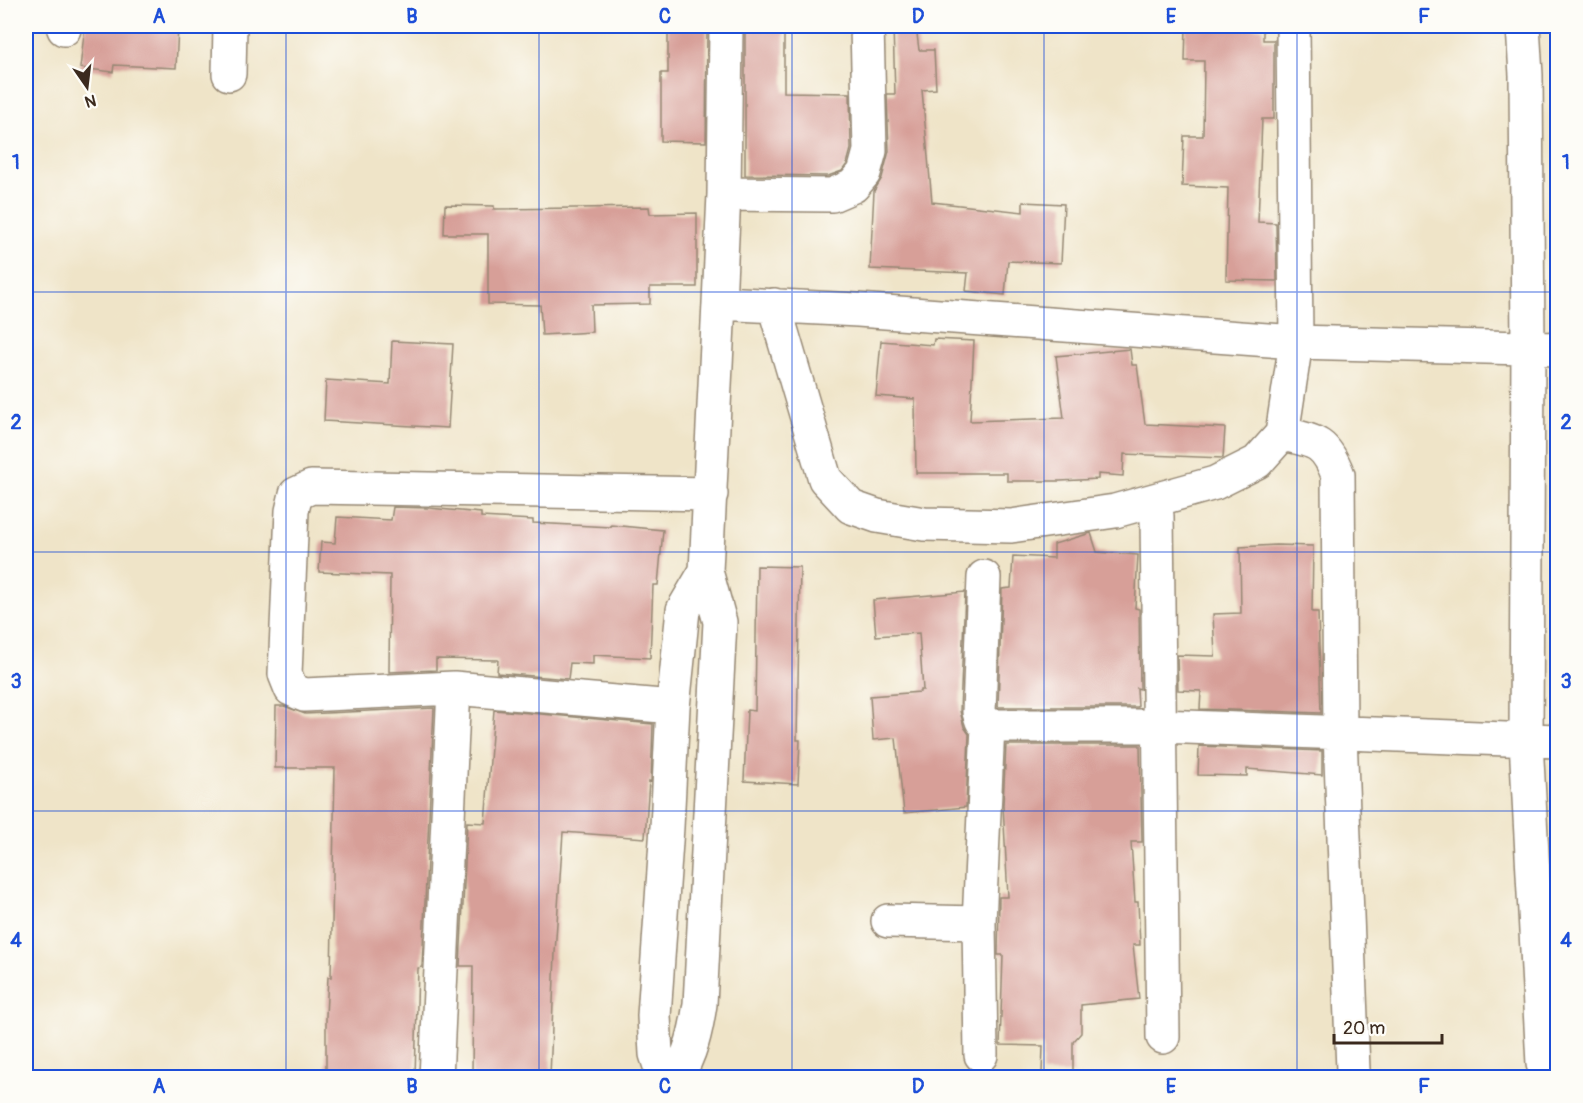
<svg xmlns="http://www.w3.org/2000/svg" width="1583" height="1103" font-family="Pangolin,sans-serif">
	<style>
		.building { fill: #d79f98 }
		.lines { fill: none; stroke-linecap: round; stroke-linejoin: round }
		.minor-casing { stroke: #958773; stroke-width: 36 }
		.minor { stroke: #fff; stroke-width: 33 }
		.grid { fill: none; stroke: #1d4ed8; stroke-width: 1.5; stroke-opacity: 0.55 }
		.neatline { fill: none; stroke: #1d4ed8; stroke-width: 2 }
		.grid-label { font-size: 20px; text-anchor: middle; font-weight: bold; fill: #1d4ed8 }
	</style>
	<rect width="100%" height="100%" fill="#fdfcf7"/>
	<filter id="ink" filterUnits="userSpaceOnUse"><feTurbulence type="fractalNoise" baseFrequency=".0167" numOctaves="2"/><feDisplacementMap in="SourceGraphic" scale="12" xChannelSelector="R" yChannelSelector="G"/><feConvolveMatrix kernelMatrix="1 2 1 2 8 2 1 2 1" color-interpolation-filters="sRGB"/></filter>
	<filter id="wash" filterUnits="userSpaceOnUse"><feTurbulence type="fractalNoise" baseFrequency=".008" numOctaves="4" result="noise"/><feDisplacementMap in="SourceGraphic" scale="24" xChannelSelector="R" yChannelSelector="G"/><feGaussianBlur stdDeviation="1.35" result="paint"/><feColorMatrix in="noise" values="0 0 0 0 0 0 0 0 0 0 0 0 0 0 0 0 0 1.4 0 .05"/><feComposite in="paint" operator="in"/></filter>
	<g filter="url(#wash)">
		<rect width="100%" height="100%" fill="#efe4c8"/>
		<g id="blocks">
			<!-- building -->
			<path class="building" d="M85,26h93l-2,42 -62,-3 -1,7 -33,-4z
				M668,26h39l-1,116 -45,-1v-68h7z
				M745,26h39v66l66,1 1,56 -4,15 -5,7 -14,5 -83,-1z
				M893,26h23l3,24h15l2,39 -14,1 10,112 91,10v-10l41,2 -3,59 -53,-2 -3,34 -39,-4 2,-18 -98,-4 4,-78 8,-13 7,-27 -2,-57h8z
				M1186,26l77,2v12h11v79h-12l-4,103 18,1 1,58 -51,-1 2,-92 -46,-2 2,-50h19l1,-75h-19z
				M445,205l49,1v3l155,-2 1,7 47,-1v74h-47v17l-59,1 1,27 -50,3 -2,-30 -52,-1v-70h-44z
				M934,339l40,2 -4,80 94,-3 -8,-62 74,-7 2,16h5l8,59 80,4 -2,30 -99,-4 -1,22 -25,-2v5l-38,2h-53v-8h-91l-1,-74 -39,-3 5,-55 52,4z
				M392,341l61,3 -5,84 -124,-7 2,-41 64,4z
				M393,507l36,1 52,5v4l52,3v3l78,4v-2l52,5 -5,55h-5l-3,73 -57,-3v9l-23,-1 -2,16 -71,-6 1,-13 -62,-1v11l-47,2 1,-97 -71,-3 2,-30 14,1 2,-26 54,3z
				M1091,533l6,19 41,3 -3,53 4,1 1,80 -3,-1 1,19h-140l4,-118 9,-1 2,-32 41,2v-14z
				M1276,545l37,1 -1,66h6l3,101 -121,-4 1,-18 -23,-1 -1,-35 38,1 -2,-42 28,-1 -1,-66z
				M757,566l43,1 -3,173h3l-2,44 -54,-3 3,-71 8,1z
				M965,592l-5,119 4,16 5,7 -3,73 -62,6 -8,-75 -23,2 -3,-44 50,-4v-2h3l-4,-57 -43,3 -3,-36z
				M276,706h8l21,8 129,-6 -12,259 -4,1 -3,109h-89v-61l2,-39h3l4,-209h-60z
				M494,710l159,14 -2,58 -2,-1 -4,57 -82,-6 -8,121 -5,124h-78l1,-111h-13l7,-144 18,1z
				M1006,745h134l2,97h-11l4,60h3l2,43h-7l6,54 -58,6v28l-8,9v31h-31l1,-27 -43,-1 3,-90h-5l1,-58h9l-5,-92z
				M1199,746l123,5v24l-75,-6v7l-49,-1z"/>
		</g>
	</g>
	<g filter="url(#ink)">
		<use href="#blocks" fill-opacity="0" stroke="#958773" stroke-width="1.5"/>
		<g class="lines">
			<!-- minor casing -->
			<g class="minor-casing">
				<path id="minor" d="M63,26l1,3
					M726,26l-2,168 -5,109 139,7 438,32 262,7
					M1523,26l3,49 2,273 -2,393 17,323
					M229,74l1,-48
					M724,194l108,1 21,-9 11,-13 6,-22 -3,-125
					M774,305l51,174 26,28 26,9 47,8 87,2 104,-15 100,-28 42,-21 25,-28 14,-92 -3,-316
					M1282,434c33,7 43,7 56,41l2,259 13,336
					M1157,516l6,521
					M984,577l-5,135 3,9 6,5h172l398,15
					M673,707l-219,-19 -150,7 -13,-6 -6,-15 7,-163 4,-17 15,-7 400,7
					M888,921l91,2
					M981,1055l-2,-132 9,-197
					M436,1078l18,-390
					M664,1078l-8,-24 -2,-38 13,-189 6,-120 10,-97 23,-39
					M676,1078c15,-24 20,-47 24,-74l20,-382 -14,-51 13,-268"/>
			</g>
			<!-- minor -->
			<use href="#minor" class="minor"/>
		</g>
	</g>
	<!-- grid -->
	<path class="grid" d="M286,26v1052M539,26v1052M792,26v1052M1044,26v1052M1297,26v1052M26,292h1532M26,552h1532M26,811h1532"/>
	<!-- margin -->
	<rect width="1583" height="1103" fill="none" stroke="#fdfcf7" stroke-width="66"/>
	<!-- north arrow -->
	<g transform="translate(87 87) rotate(166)" stroke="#fdfcf7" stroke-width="4.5" paint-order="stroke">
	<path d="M0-4.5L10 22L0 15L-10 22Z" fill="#3b2a1e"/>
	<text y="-9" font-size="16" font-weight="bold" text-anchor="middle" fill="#3b2a1e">N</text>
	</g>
	<!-- scale -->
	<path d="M1334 1034v9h108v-9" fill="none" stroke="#3b2a1e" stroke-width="3"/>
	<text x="1343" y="1034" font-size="18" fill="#3b2a1e" stroke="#fdfcf7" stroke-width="4.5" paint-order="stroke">20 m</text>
	<rect x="33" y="33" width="1517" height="1037" class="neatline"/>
	<g class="grid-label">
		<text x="159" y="23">A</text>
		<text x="412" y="23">B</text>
		<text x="665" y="23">C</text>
		<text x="918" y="23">D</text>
		<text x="1171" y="23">E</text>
		<text x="1424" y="23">F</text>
		<text x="16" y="169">1</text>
		<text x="1566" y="169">1</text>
		<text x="16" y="429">2</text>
		<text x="1566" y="429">2</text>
		<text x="16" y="688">3</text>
		<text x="1566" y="688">3</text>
		<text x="16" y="947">4</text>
		<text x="1566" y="947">4</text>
		<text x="159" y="1093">A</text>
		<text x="412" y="1093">B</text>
		<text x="665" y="1093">C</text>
		<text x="918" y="1093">D</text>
		<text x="1171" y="1093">E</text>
		<text x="1424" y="1093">F</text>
	</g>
</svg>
